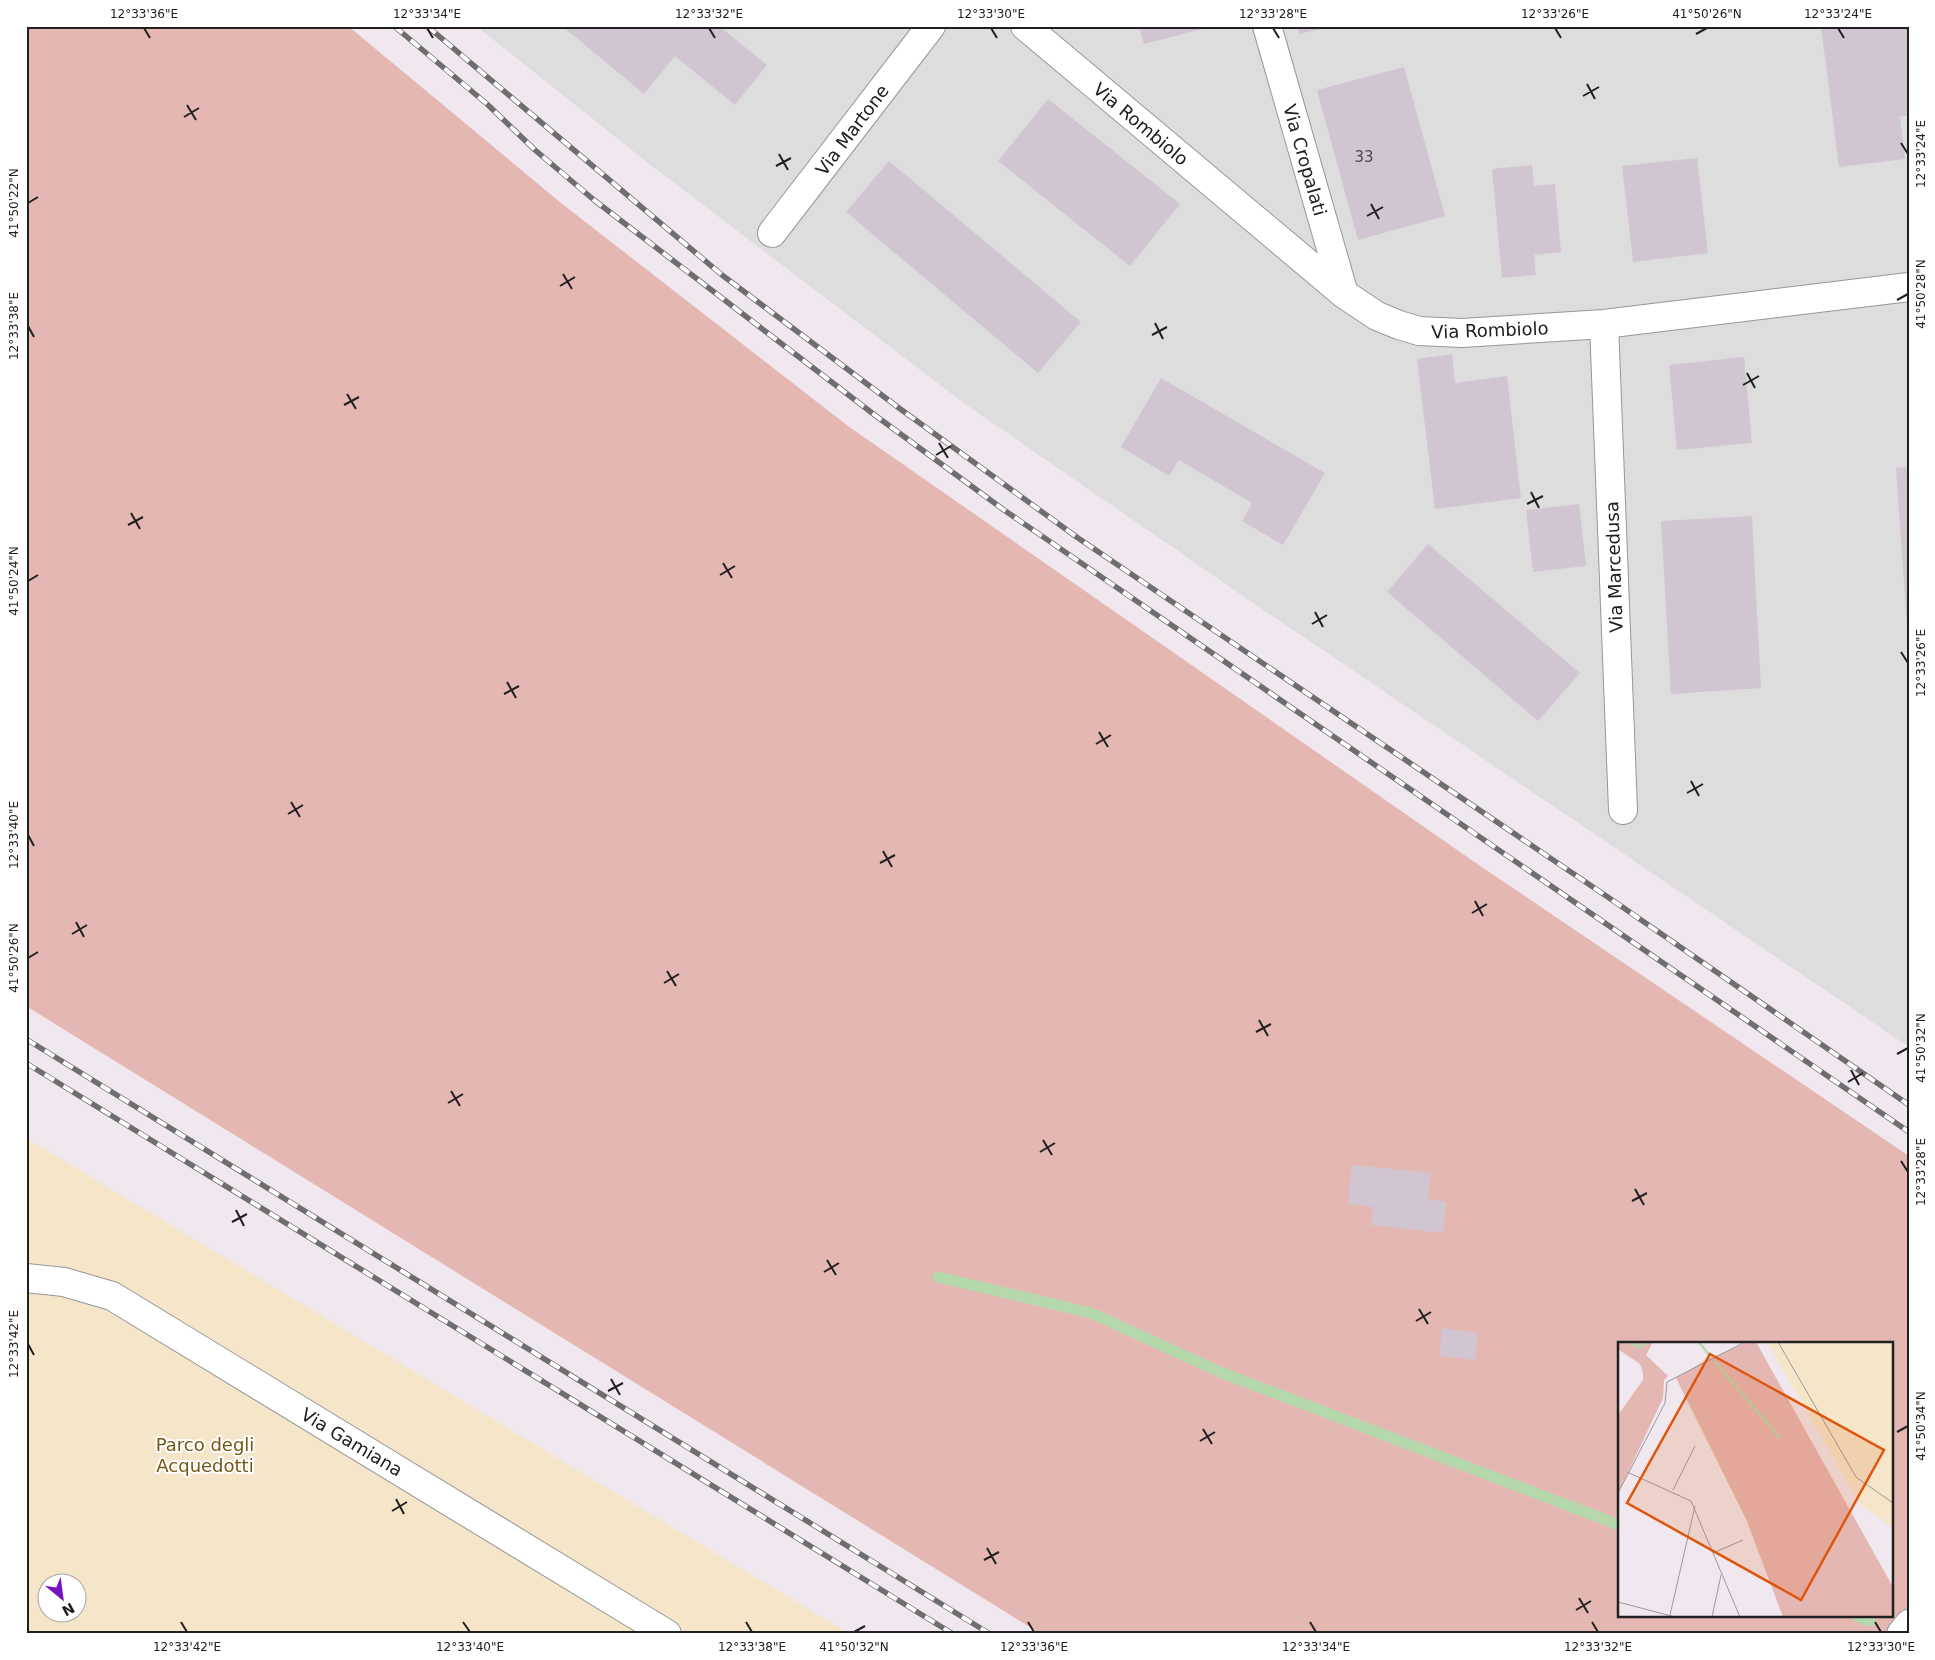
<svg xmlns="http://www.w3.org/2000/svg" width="1935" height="1660" font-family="'DejaVu Sans',sans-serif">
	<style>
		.residential { fill: #deddde }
		.grass { fill: #e5b7b3; fill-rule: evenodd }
		.park { fill: #f5e6c9; fill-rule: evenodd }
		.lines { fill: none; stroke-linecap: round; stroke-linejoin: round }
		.stream { stroke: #b5d9ac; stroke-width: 11 }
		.building { fill: #d2c5d2 }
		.minor-casing { stroke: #979797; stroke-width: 30 }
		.minor { stroke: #fff; stroke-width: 28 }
		.rail-casing { stroke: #6e6e6e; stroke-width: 5.5 }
		.rail { stroke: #fff; stroke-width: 4; stroke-dasharray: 11; stroke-linecap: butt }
		.ticks { fill: none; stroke: #202020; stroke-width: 2 }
		.labels { text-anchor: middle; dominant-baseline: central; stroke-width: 4; stroke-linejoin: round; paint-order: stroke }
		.number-label { font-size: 15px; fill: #4c494c }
		.street-label { font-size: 18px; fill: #202020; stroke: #fff }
		.park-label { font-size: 18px; fill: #765616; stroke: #fff }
		.inset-river { fill: none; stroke: #b5d9ac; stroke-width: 2.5 }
		.inset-road { fill: none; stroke: #9d989c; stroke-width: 1 }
		.view { fill: #de560d; fill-opacity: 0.15; stroke: #de560d; stroke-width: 2.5 }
		.inset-edge { fill: none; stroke: #202020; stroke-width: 2.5 }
		.neatline { fill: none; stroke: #202020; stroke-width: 2 }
		.ticks-label { font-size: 12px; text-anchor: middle; fill: #202020 }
	</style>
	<rect width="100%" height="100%" fill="#f0e8ee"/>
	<!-- residential -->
	<path class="residential" d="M476,26h1433v1021l-666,-451 -278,-192 -313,-238z"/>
	<!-- grass -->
	<path class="grass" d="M26,26h322l213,177 287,223 625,435 436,295v471l-5,7h-863l-1015,-628zM1619,1344h272v272h-272z"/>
	<!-- park -->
	<path class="park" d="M26,1138l824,496h-824zM48,1582h30v30h-30z"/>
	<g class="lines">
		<!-- stream -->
		<path class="stream" d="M938,1277l153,36 129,59 399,153
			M1857,1616l13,5"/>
	</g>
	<!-- building -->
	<path class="building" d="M562,26h157l48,39 -32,40 -60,-49 -31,38z
		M1139,26h70l1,1 -66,17z
		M1297,26h32v1l-30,7z
		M1821,26h88v89l-9,2 5,42 -66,8z
		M1404,67l41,149 -87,24 -41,-150z
		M1048,99l132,105 -50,62 -132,-105z
		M1697,158l11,95 -75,9 -11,-96z
		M889,161l192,161 -43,51 -192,-161z
		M1532,165l2,21 21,-2 6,68 -27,3 2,20 -34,3 -10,-109z
		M1452,354l3,29 52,-7 14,122 -86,11 -18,-150z
		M1744,357l8,86 -75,7 -8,-85z
		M1161,378l164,95 -42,72 -41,-24 10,-18 -73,-43 -10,16 -48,-29z
		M1909,467v159h-2l-11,-158z
		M1579,504l7,62 -53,6 -7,-62z
		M1752,516l9,172 -90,6 -10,-173z
		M1428,544l152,129 -42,48 -151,-129z
		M1352,1165l79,8 -3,26 18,3 -3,31 -72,-8 2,-18 -25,-3z
		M1442,1328l36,5 -3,27 -36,-4z"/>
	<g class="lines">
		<!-- minor casing -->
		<g class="minor-casing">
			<path id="minor" d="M1025,26l319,268 33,22 22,9 20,6 43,2 142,-9 305,-37
				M1267,26l77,268
				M772,233l159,-207
				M1604,324l19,486
				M26,1278l38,4 48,14 555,338
				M1901,1634l8,-10"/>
		</g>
		<!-- minor -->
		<use href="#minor" class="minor"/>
		<!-- rail casing -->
		<g class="rail-casing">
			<path id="rail" d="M394,26l93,78 48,46 59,50 282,216 128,94 905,622
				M427,26l295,249 177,133 179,130 540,366 291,201
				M26,1039l964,595
				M26,1063l927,571"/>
		</g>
		<!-- rail -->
		<use href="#rail" class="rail"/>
	</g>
	<!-- ticks -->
	<path class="ticks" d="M144,28l6,10M427,28l6,10M709,28l6,10M991,28l6,10M1273,28l6,10M1555,28l6,10M1838,28l6,10M1696,34l11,-6M1587,84l8,15M1583,96l16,-9M187,105l9,15M184,117l15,-9M1901,143l7,11M779,154l9,16M776,166l15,-8M28,203l10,-6M1371,204l8,15M1367,216l16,-9M563,274l9,15M560,286l15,-9M1897,300l11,-6M1155,323l8,16M28,326l6,11M1152,335l15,-8M1747,373l8,15M1743,385l16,-9M347,394l9,15M344,405l15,-8M939,443l9,15M936,455l15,-9M1531,492l8,16M1527,504l16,-8M131,513l9,16M128,525l15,-8M723,563l9,15M720,575l15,-9M28,581l10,-6M1315,612l8,15M1312,624l15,-9M1901,652l7,11M507,682l9,16M504,694l15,-8M1099,732l9,15M1096,744l15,-9M1691,781l8,15M1687,793l16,-9M291,802l9,15M288,814l15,-9M28,835l6,11M883,851l9,16M880,863l15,-8M1475,901l8,15M1472,913l15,-9M76,922l8,15M72,934l15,-9M28,958l10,-6M667,971l9,15M664,983l15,-9M1259,1020l9,16M1256,1032l15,-8M1897,1054l11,-6M1851,1070l8,15M1848,1082l15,-9M451,1091l9,15M448,1103l15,-9M1043,1140l9,15M1040,1152l15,-9M1901,1161l7,11M1635,1189l9,16M1632,1201l15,-8M236,1210l8,16M232,1222l15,-8M827,1260l9,15M824,1272l15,-9M1419,1309l9,15M1416,1321l15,-9M28,1344l6,11M611,1379l9,16M608,1391l15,-8M1203,1429l9,15M1897,1432l11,-6M1200,1441l15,-9M396,1499l8,15M392,1511l15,-9M987,1548l9,16M984,1560l15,-8M1579,1598l9,15M1576,1610l15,-9M181,1622l6,10M463,1622l7,10M746,1622l6,10M1028,1622l6,10M1310,1622l6,10M1592,1622l6,10M1875,1622l6,10M854,1632l11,-6"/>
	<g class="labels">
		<!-- number labels -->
		<g class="number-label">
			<text x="1364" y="157">33</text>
		</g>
		<!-- street labels -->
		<g class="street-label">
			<text transform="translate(1141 124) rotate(40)">Via Rombiolo</text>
			<text transform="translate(852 130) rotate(-53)">Via Martone</text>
			<text transform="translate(1305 160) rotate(74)">Via Cropalati</text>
			<text transform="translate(1490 330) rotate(-2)">Via Rombiolo</text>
			<text transform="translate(1614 567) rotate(-92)">Via Marcedusa</text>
			<text transform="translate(352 1442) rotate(31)">Via Gamiana</text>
		</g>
		<!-- park labels -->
		<g class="park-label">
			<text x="205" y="1444">Parco degli<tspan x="205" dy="21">Acquedotti</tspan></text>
		</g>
	</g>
	<!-- overview -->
	<g transform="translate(1618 1342)">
		<rect width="275" height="275" fill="#f0e8ee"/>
		<path d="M0,0h35l-7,13 22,21 -4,4 -1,18 -45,96v-79l25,-35v-7l-3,-9 -22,-15zM130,0h8l137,245v30h-110l-37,-98 -70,-141 28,-17z" fill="#e5b7b3"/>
		<path d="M149,0h126v186l-33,-24z" fill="#f5e6c9"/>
		<path class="inset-river" d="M10,0l12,5 8,-5M81,0l10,13M96,19l66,77"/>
		<path class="inset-road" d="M160,0l78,135 37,26M9,130l64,29 49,116M55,148l22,-44M0,151l47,-90 2,-21 78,-40M95,211l30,-13M0,260l57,15M52,273l25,-109M94,275l9,-42"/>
		<path class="view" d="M92,12l174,96 -83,150 -174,-97z"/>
		<rect width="275" height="275" class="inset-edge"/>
	</g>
	<!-- border -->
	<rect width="1935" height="1660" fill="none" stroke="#ffffff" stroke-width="55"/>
	<!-- north arrow -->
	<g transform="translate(62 1598) rotate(151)"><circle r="24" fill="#ffffff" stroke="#a6a6a6"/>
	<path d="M0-4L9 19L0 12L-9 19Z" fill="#7613be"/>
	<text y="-8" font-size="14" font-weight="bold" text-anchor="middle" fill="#202020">N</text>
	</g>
	<rect x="28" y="28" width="1880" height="1604" class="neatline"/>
	<g class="ticks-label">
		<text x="144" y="18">12°33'36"E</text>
		<text x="427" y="18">12°33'34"E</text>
		<text x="709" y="18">12°33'32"E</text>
		<text x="991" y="18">12°33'30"E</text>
		<text x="1273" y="18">12°33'28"E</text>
		<text x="1555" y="18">12°33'26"E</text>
		<text x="1707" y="18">41°50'26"N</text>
		<text x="1838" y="18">12°33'24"E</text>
		<text transform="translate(1921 154) rotate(-90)" y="4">12°33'24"E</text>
		<text transform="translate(14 203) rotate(-90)" y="4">41°50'22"N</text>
		<text transform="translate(1921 294) rotate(-90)" y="4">41°50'28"N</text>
		<text transform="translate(14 326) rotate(-90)" y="4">12°33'38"E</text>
		<text transform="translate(14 581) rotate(-90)" y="4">41°50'24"N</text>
		<text transform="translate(1921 663) rotate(-90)" y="4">12°33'26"E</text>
		<text transform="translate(14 835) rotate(-90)" y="4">12°33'40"E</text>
		<text transform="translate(14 958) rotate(-90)" y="4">41°50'26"N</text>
		<text transform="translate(1921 1048) rotate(-90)" y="4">41°50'32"N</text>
		<text transform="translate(1921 1172) rotate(-90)" y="4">12°33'28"E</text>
		<text transform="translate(14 1344) rotate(-90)" y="4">12°33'42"E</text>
		<text transform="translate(1921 1426) rotate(-90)" y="4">41°50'34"N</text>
		<text x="187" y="1651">12°33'42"E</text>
		<text x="470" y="1651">12°33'40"E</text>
		<text x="752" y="1651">12°33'38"E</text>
		<text x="854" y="1651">41°50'32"N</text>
		<text x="1034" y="1651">12°33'36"E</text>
		<text x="1316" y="1651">12°33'34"E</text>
		<text x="1598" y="1651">12°33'32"E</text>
		<text x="1881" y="1651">12°33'30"E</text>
	</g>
</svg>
